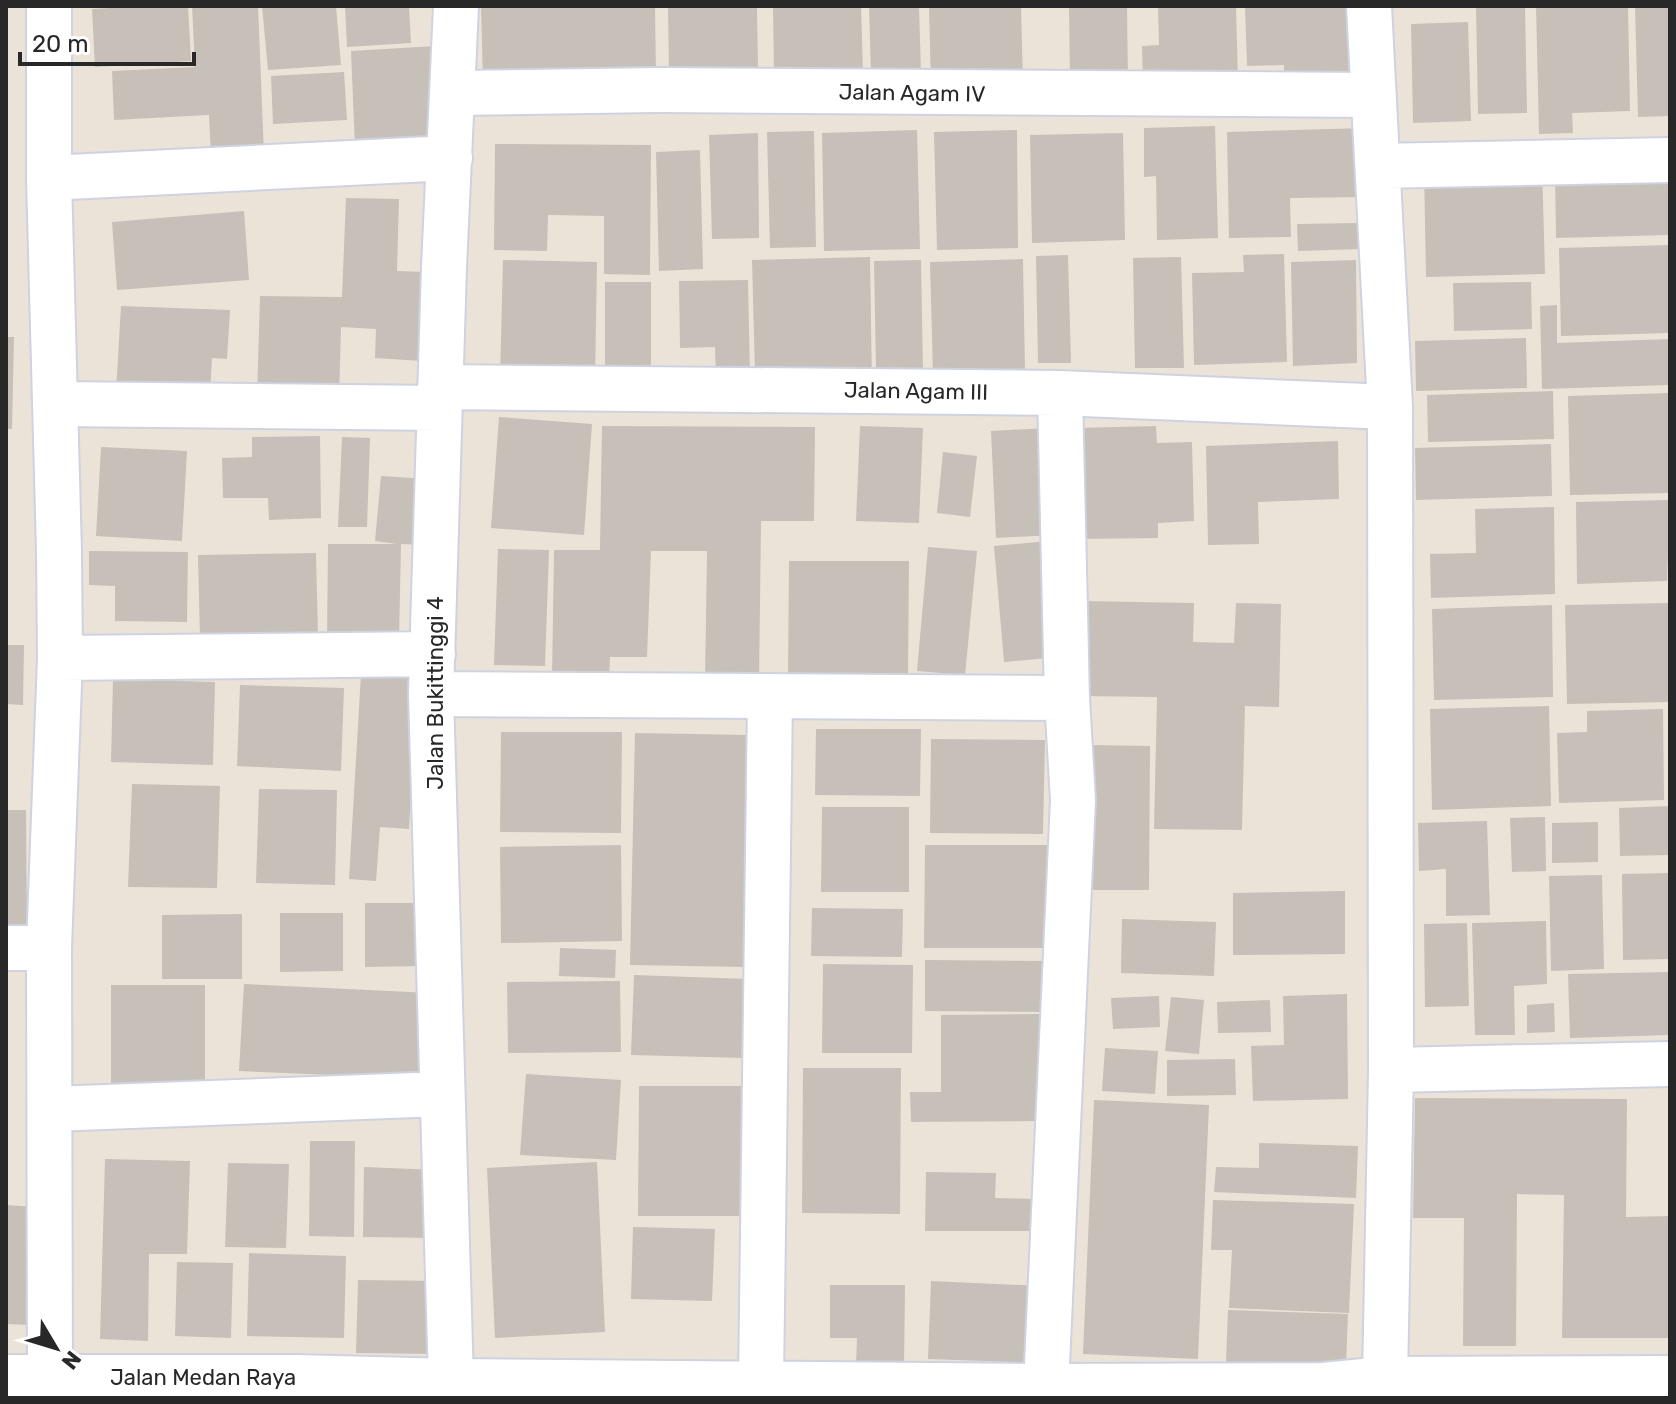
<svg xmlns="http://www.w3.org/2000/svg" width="1676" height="1404" font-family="Rubik,sans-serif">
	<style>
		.building { fill: #c6c0b8 }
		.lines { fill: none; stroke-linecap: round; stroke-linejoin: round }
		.minor-casing { stroke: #ced2e1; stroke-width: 48 }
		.tertiary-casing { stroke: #ced2e1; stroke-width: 48 }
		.minor { stroke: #fff; stroke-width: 44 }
		.tertiary { stroke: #fff; stroke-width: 44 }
		.labels { text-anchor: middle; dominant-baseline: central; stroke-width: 8; stroke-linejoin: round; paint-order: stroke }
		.street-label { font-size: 22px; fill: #282828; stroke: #fff }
	</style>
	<rect width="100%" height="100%" fill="#ebe3d8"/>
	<!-- building -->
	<path class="building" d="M148,6h40l3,55 -96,6 -3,-58z
		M192,6h66l6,148 -53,2 -2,-41 -95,5 -2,-49 83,-4z
		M262,6h74l5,59 -73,5z
		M345,6h64l2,37 -64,4z
		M481,6h174l1,71 -173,6z
		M668,6h89l1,64 -89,3z
		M773,6h88l2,68 -89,4z
		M869,6h50l2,68 -50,1z
		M929,6h92l2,77 -92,3z
		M1069,6h58l1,77 -58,1z
		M1158,6h78l2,75 -95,2 -1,-37 17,-1z
		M1245,6h110l2,82 -73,2v-25l-37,1z
		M1476,6h49l2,107 -49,1z
		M1536,6h92l2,105 -58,2 1,20 -34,1z
		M1635,6h35v110l-32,1z
		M1468,22l3,99 -58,2 -2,-99z
		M436,46l6,97 -87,5 -4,-97z
		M344,72l3,48 -74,4 -2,-48z
		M1215,126l3,112 -61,2 -1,-64 -12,1v-49z
		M1365,128l1,69 -76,1 1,39 -62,1 -2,-106z
		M917,130l3,119 -96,2 -2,-118z
		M1017,130l1,118 -81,2 -3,-118z
		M814,131l2,116 -46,1 -3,-116z
		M758,133l1,105 -47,1 -3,-104z
		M1123,133l2,107 -93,3 -2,-108z
		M495,144l156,1 -1,130 -46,-1v-58l-56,-1 -1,36 -53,-1z
		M700,150l3,119 -44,2 -3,-119z
		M1542,164l3,110 -119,3 -2,-109z
		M1670,168v67l-114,3 -1,-67z
		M346,198l53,1 -2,72 28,1 -3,89 -47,-3 1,-29 -35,-2 -2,71 -82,-1 3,-101 82,1z
		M244,211l5,69 -132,10 -5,-68z
		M1359,223l1,26 -62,2 -1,-27z
		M1670,245v88l-109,3 -2,-88z
		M1284,254l3,108 -93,3 -2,-92 52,-1 -1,-17z
		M1068,255l3,108h-33l-2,-107z
		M870,257l2,128 -117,-12 -3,-113z
		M1181,257l3,111h-49l-2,-110z
		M1023,259l2,114 -92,2 -3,-113z
		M503,260l94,2 -2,118 -95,-1z
		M921,260l2,110h-47l-2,-109z
		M1356,260l1,103 -64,3 -2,-104z
		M748,280l2,97 -34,1 -1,-31 -35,1 -1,-67z
		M605,282h46v98h-46z
		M1531,282l1,47 -78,2 -1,-48z
		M1557,305v38l113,-4v46l-128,4 -2,-83z
		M121,306l109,4 -3,49 -15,-1 -2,38 -94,-4z
		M6,337h8l-2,92h-6z
		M1526,338l1,50 -111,3 -1,-50z
		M1553,391l1,48 -126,3 -1,-47z
		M1670,393v100l-100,2 -2,-99z
		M499,417l93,7 -8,111 -93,-7z
		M602,426l213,1 -1,94h-53l-2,163 -54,-1 2,-132h-56l-4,106h-37l-1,23 -57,-1 2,-129h46z
		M860,426l63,2 -4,95 -63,-2z
		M1156,426l1,17 35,-1 2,79 -36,2v15l-80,1 -2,-111z
		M1049,428l5,107 -58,3 -5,-107z
		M320,436l1,82 -52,2 -1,-22h-45l-1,-40 30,-1v-20z
		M342,437l28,1 -3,89h-29z
		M1338,441l1,58 -81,3 1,42 -51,1 -2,-99z
		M1551,444l1,52 -136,4 -1,-52z
		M101,447l86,4 -5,90 -86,-5z
		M943,452l34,4 -7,61 -33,-4z
		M381,476l48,3 -5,66 -23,-1 -2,97 -72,-1 1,-96h69l-22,-3z
		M1670,500l-3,81 -90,3 -1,-82z
		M1554,507l1,87 -124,4 -1,-44 46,-1 -1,-44z
		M1048,541l10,116 -54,5 -10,-116z
		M928,547l49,4 -12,124 -48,-4z
		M498,549l51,1 -4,116 -51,-1z
		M89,551l99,1 -1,70 -72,-1v-35l-26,-1z
		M316,553l2,83 -118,3 -2,-84z
		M789,561h120l-1,115h-120z
		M1082,601l112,2 -1,39 41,1 2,-40 45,1 -2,103 -34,-1 -3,124 -88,-1 3,-132 -77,-1z
		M1670,603v99l-103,2 -2,-99z
		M1552,605l1,92 -119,3 -2,-91z
		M6,645h18l-1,60 -17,-1z
		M361,674l57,4 -9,151 -29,-2 -4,54 -27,-2z
		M113,679l102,3 -2,83 -102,-3z
		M240,685l104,3 -3,83 -104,-5z
		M1549,706l2,100 -119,4 -2,-101z
		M1663,709l1,91 -105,3 -2,-70 30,-1v-21z
		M816,729h105l-1,67 -105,-1z
		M501,732h121l-1,101 -121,-1z
		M635,733l116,2 -5,232 -116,-2z
		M931,739l114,1 -2,94 -113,-1z
		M1088,745l62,1 -1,144h-62z
		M132,784l88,2 -3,102 -89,-1z
		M259,789l78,1 -2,95 -79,-2z
		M1670,806v49l-50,1 -1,-48z
		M822,807h87v85h-88z
		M6,810h20l1,130h-21z
		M1545,817l1,54 -34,1 -2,-54z
		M1487,821l3,94 -44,1v-47l-27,2 -1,-48z
		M1598,822v40l-46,1v-40z
		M621,845l1,96 -121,2 -1,-96z
		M925,845h130l-1,103h-130z
		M1670,873v86l-47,1 -1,-86z
		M1602,875l2,94 -53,2 -2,-95z
		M1345,891v63l-112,1v-62z
		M365,903h56l1,63 -57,1z
		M812,908l91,1 -1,48 -91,-1z
		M280,913h63v58l-63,1z
		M242,914v65h-80v-64z
		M1122,919l94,3 -2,54 -93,-3z
		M1546,921l1,63 -33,2 1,49h-40l-3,-112z
		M1467,923l2,83 -44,1 -1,-83z
		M560,948l56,2 -1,28 -56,-2z
		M925,960l120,1 -1,51 -119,-1z
		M823,964l90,1 -1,88h-90z
		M1670,972v63l-100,3 -2,-64z
		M634,975l114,4 -3,79 -114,-3z
		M620,981l1,71 -113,1 -1,-71z
		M244,984l186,9 -4,86 -187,-8z
		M111,985h94v99h-94z
		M1347,994l1,105 -95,2 -2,-55 33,-1 -1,-49z
		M1159,996l1,31 -47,2 -2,-31z
		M1171,997l33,3 -5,54 -34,-3z
		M1270,1000l1,32 -53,1 -1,-31z
		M1554,1003l1,29 -28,1v-28z
		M1039,1014l1,107 -129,1 -1,-30h31v-77z
		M1105,1048l53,3 -3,43 -53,-3z
		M1235,1059l1,36 -69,1v-36z
		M803,1068h98l-1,146 -98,-1z
		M526,1074l95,6 -5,80 -96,-5z
		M639,1086h106l-1,130h-106z
		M1415,1098l212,1 -1,118 44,-1v122h-108l2,-143 -47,-1 -1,152h-53l1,-128h-51z
		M1094,1100l115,5 -11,254 -115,-5z
		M310,1141h45l-1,96 -45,-1z
		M1259,1143l99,3 -2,52 -142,-6 2,-25 43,1z
		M105,1159l85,2 -3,93h-38l-1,87 -48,-2z
		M597,1162l8,170 -110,6 -8,-170z
		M228,1163l61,1 -3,84 -61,-1z
		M364,1167l74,3 -2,68 -73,-1z
		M926,1172l70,1 -1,25 45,1 1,32h-116z
		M1213,1200l141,4 -5,109 -120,-5 3,-58h-21z
		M6,1205l31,2 -6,118 -25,-1z
		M633,1227l82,2 -3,72 -81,-2z
		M249,1253l97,3 -2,82 -97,-2z
		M177,1262l56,1 -2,75 -56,-2z
		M358,1280l85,1 -2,73 -85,-1z
		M931,1281l110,5 -3,77 -110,-4z
		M830,1285h75l-1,81 -48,-1 1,-27h-27z
		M1228,1310l120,4 -2,52 -120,-4z"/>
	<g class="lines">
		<!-- minor casing -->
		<g class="minor-casing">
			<path id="minor" d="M49,6v172l10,374 1,106 -11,290 1,450
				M1369,6l21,401 1,663 -6,309
				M453,93l205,-3 714,5
				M1378,166l292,-6
				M49,178l401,-20
				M440,387l620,6 330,14
				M55,404l384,4
				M60,658l373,-4
				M431,694l636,4
				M6,948h43
				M1391,1070l279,-6
				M52,1109l390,-15
				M451,1381l-20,-687 13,-427 12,-261
				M761,1383l9,-686
				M1046,1386l27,-586 -6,-102 -7,-305"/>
		</g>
		<!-- tertiary casing -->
		<g class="tertiary-casing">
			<path id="tertiary" d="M6,1377h290l155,4 595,5 277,-1 62,-6 285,-1"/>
		</g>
		<!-- minor -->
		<use href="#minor" class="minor"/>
		<!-- tertiary -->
		<use href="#tertiary" class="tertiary"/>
	</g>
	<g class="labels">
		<!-- street labels -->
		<g class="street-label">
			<text transform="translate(912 93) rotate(1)">Jalan Agam IV</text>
			<text transform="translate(916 391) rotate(1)">Jalan Agam III</text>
			<text transform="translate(435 693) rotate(-90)">Jalan Bukittinggi 4</text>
			<text x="203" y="1377">Jalan Medan Raya</text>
		</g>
	</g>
	<!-- border -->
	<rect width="1676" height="1404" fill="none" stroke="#282828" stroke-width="16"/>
	<!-- north arrow -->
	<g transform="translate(56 1348) rotate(128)" stroke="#ffffff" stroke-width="6" paint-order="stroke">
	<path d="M0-6L14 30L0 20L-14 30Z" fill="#282828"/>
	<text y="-12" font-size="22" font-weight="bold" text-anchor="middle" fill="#282828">N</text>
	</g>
	<!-- scale -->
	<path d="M20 52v12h174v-12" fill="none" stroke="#282828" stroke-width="4"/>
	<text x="32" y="52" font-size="24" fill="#282828" stroke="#ffffff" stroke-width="6" paint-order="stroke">20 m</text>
</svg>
